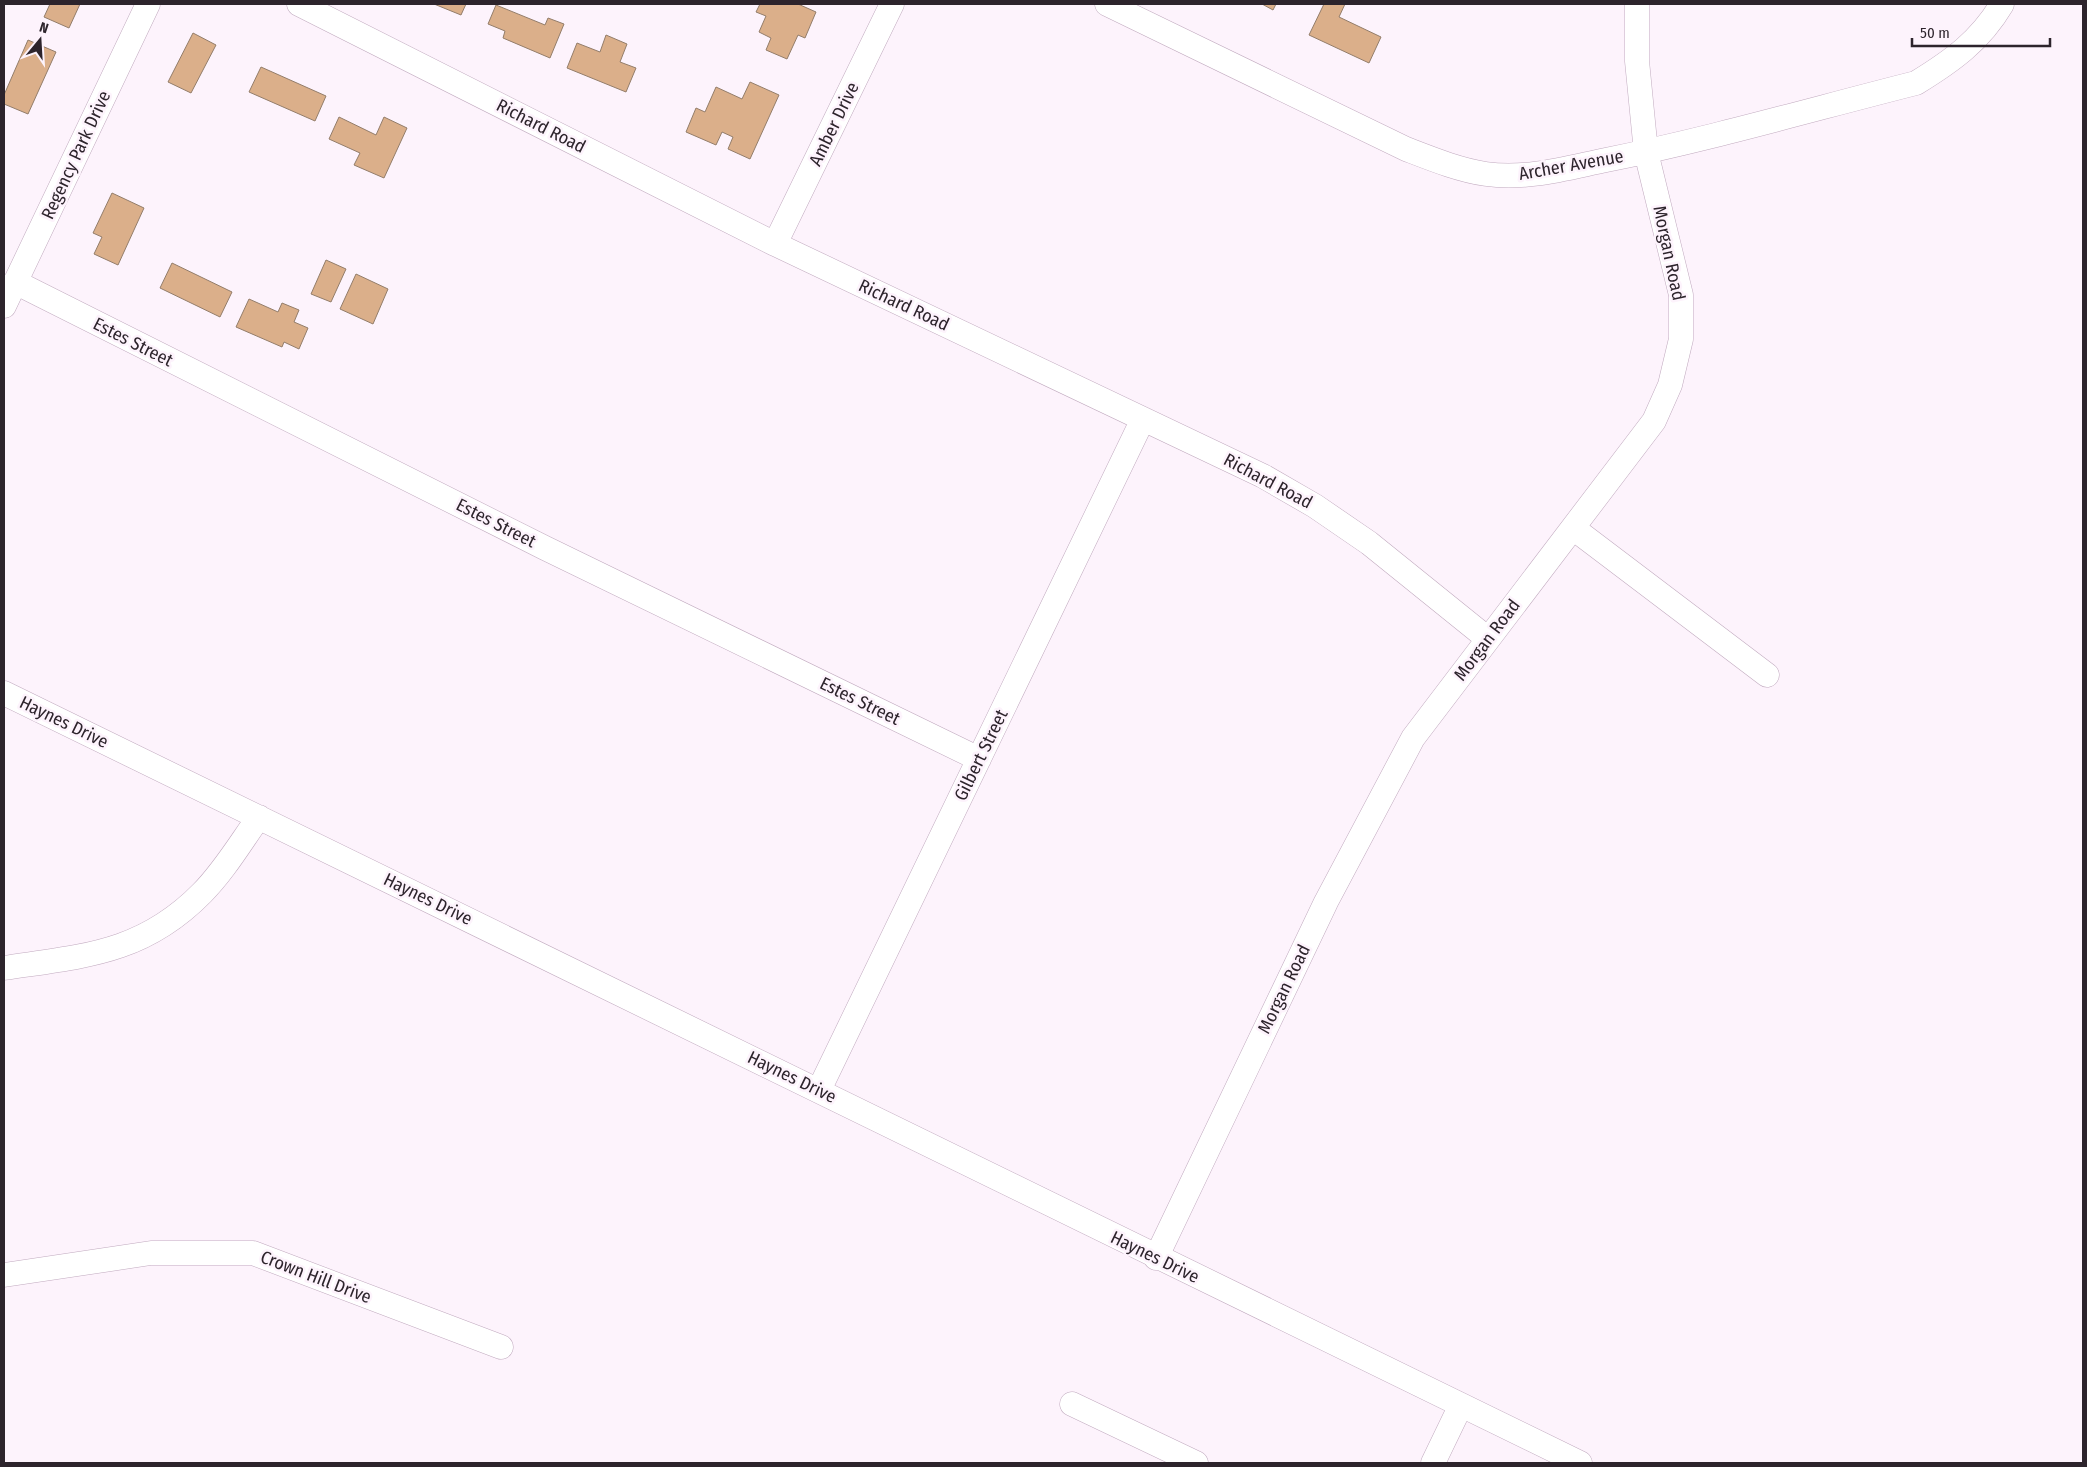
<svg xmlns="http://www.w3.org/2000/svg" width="2087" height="1467" font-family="'Fira Sans Condensed',sans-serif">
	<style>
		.building { fill: #dbaf8a; stroke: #937d6a }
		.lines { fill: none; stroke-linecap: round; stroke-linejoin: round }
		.minor-casing { stroke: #c1aabf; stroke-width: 25 }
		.minor { stroke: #fff; stroke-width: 24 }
		.labels { text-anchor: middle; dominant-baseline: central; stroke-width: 5; stroke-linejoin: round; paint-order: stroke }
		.street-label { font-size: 18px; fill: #2d242c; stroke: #fdf3fc }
	</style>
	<rect width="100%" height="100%" fill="#fdf3fc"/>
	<!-- building -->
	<path class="building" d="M50,4h30l-11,24 -25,-11z
		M434,4h32l-5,11z
		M760,4h38l18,8 -11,26 -7,-3 -11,24 -21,-9 5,-12 -12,-6 7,-16 -10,-4z
		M1262,4h14l-3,6z
		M1324,4h21l-6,13 42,20 -12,26 -60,-28z
		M496,5l49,20 3,-7 16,6 -14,34 -47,-20 2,-7 -17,-7z
		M193,33l23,12 -25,48 -23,-11z
		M606,35l21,9 -7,18 16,6 -10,24 -59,-24 10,-25 23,9z
		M28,40l28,12 -28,62 -24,-10v-9z
		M261,67l65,29 -11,25 -66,-29z
		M750,82l29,13 -29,64 -22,-10 5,-12 -11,-5 -6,13 -30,-13 10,-24 9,4 11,-25 26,12z
		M339,117l37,18 8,-18 23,11 -23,50 -30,-13 6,-12 -31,-14z
		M112,193l32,15 -26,57 -24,-11 8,-17 -9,-4z
		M326,260l20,9 -15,33 -20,-8z
		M172,263l60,29 -12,25 -60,-29z
		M356,274l32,15 -15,35 -33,-15z
		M249,299l29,13 4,-9 17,7 -5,12 14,6 -9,21 -15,-7 -2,5 -46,-20z"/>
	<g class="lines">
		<!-- minor casing -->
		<g class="minor-casing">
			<path id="minor" d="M299,4l476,240 488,232 52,30 54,37 119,96
				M1107,4l299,145c26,10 53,21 80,25 40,6 81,-6 120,-14 104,-21 207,-51 310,-77 36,-22 64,-42 86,-79
				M775,244l117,-240
				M15,282l530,266 434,211
				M4,306l144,-302
				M1573,528l194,147
				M4,693l1576,770
				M4,968c79,-12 138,-14 198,-75 22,-22 39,-51 57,-76
				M819,1090l324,-671
				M1156,1258l170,-356 87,-164 241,-317 16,-36 11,-46v-44l-35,-143 -9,-91v-57
				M4,1275l147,-22h102l248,94
				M1072,1404l124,59
				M1433,1463l28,-58"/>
		</g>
		<!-- minor -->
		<use href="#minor" class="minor"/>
	</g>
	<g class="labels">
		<!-- street labels -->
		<g class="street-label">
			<text transform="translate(834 124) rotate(-64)">Amber Drive</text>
			<text transform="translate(541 126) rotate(27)">Richard Road</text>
			<text transform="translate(76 155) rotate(-65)">Regency Park Drive</text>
			<text transform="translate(1571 165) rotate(-10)">Archer Avenue</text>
			<text transform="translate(1669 253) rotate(78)">Morgan Road</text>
			<text transform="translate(904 305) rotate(25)">Richard Road</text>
			<text transform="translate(133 342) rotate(27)">Estes Street</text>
			<text transform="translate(1268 481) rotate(28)">Richard Road</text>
			<text transform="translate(496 523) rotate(27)">Estes Street</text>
			<text transform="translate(1487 640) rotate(-53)">Morgan Road</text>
			<text transform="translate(860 701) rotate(26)">Estes Street</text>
			<text transform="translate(64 722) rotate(26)">Haynes Drive</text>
			<text transform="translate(981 755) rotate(-64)">Gilbert Street</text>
			<text transform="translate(428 899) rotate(26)">Haynes Drive</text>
			<text transform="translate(1284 989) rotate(-64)">Morgan Road</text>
			<text transform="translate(792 1077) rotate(26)">Haynes Drive</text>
			<text transform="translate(1155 1257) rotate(26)">Haynes Drive</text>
			<text transform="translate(316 1277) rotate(21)">Crown Hill Drive</text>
		</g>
	</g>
	<!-- border -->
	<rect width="2087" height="1467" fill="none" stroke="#2d242c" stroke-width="10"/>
	<!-- north arrow -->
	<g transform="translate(40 40) rotate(18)" stroke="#fdf3fc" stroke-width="4" paint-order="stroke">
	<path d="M0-4L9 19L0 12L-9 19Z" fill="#2d242c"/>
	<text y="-8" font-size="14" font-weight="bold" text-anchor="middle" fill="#2d242c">N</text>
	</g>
	<!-- scale -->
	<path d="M1912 38v8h138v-8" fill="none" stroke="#2d242c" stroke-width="2.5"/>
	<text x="1920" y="38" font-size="15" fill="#2d242c" stroke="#fdf3fc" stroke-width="4" paint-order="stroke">50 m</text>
</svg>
